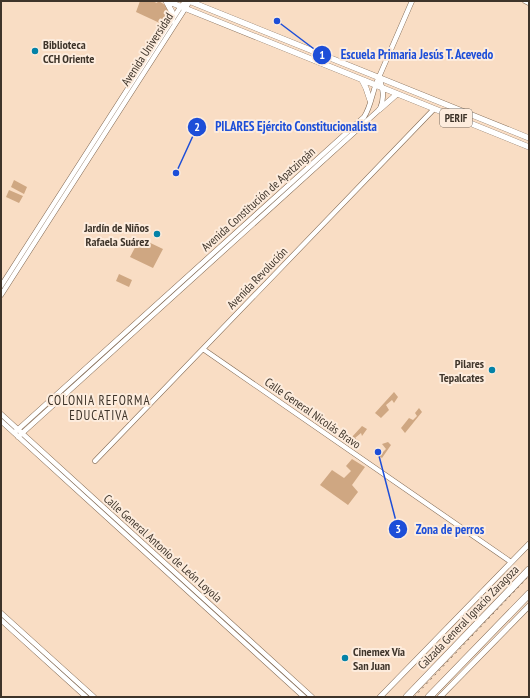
<svg xmlns="http://www.w3.org/2000/svg" width="530" height="698" font-family="'PT Sans Narrow',sans-serif">
	<style>
		.green { fill: #cfa782 }
		.lines { fill: none; stroke-linecap: round; stroke-linejoin: round }
		.tertiary-casing { stroke: #806852; stroke-width: 5.5 }
		.secondary-casing { stroke: #806852; stroke-width: 6 }
		.primary-casing { stroke: #806852; stroke-width: 6 }
		.motorway-casing { stroke: #806852; stroke-width: 8 }
		.tertiary { stroke: #fff; stroke-width: 4.5 }
		.secondary { stroke: #fff; stroke-width: 5 }
		.primary { stroke: #fff; stroke-width: 5.5 }
		.motorway { stroke: #fff; stroke-width: 7 }
		.rail { stroke: #847363; stroke-width: 1; stroke-dasharray: 2 4; stroke-linecap: butt }
		.poi-dot { fill: #0482a7; stroke: #fdecdd; stroke-width: 1.5 }
		.labels { text-anchor: middle; dominant-baseline: central; stroke-width: 4; stroke-linejoin: round; paint-order: stroke }
		.shield { fill: #fdecdd; stroke: #776b60; stroke-width: 1 }
		.shield-label { font-size: 11px; font-weight: bold; fill: #3e342a }
		.poi-label { font-size: 12px; font-weight: bold; fill: #3e342a; stroke: #fdecdd; text-anchor: start }
		.street-label { font-size: 12px; fill: #3e342a; stroke: #fdecdd }
		.neighbourhood-label { font-size: 13px; letter-spacing: 1px; fill: #3e342a; stroke: #fdecdd }
		.leader { fill: none; stroke: #1d4ed8; stroke-width: 1.5 }
		.callout-dot { fill: #1d4ed8; stroke: #fdecdd; stroke-width: 1.5 }
		.mark-label { font-size: 12px; text-anchor: middle; font-weight: bold; fill: #fff }
		.callout-label { font-size: 13px; text-anchor: middle; font-weight: bold; fill: #1d4ed8; stroke: #fdecdd; stroke-width: 4; stroke-linejoin: round; paint-order: stroke }
	</style>
	<rect width="100%" height="100%" fill="#f9ddc4"/>
	<!-- green -->
	<path class="green" d="M140,1h12l5,2 1,-2c13,6 13,12 6,24l-28,-13z
		M14,180l13,7 -3,7 -13,-7z
		M9,190l14,6 -4,7 -13,-6z
		M140,238l23,11 -10,19 -23,-11z
		M119,274l13,6 -3,7 -13,-6z
		M394,392l4,5 -4,6 -2,-3 -6,5 3,5 -8,8 -6,-5z
		M419,408l3,4 -17,21 -4,-5 8,-10 4,2 4,-4 -2,-3z
		M362,426l5,3 -5,7 -1,-3 -6,5 4,3 -2,3 -6,-6z
		M388,442l3,3 -9,13 -3,-2 2,-2 -5,-3 2,-1 3,4 5,-5 -4,-5z
		M352,459l13,8 -13,18 6,7 -10,13 -28,-20 12,-15 12,8 7,-7 -5,-5z"/>
	<g class="lines">
		<!-- tertiary casing -->
		<g class="tertiary-casing">
			<path id="tertiary" d="M525,1l4,2
				M1,286l180,-280 4,-4 5,-1
				M1,295l189,-294
				M203,349l308,213
				M1,414l311,283
				M1,421l303,276
				M14,433l350,-316c8,-12 8,-27 15,-40l33,-76
				M18,437l362,-328c5,-12 3,-20 -1,-32
				M95,461l339,-352
				M1,613l93,84
				M1,620l85,77"/>
		</g>
		<!-- secondary casing -->
		<g class="secondary-casing">
			<path id="secondary" d="M380,697l149,-153
				M440,697l89,-91"/>
		</g>
		<!-- primary casing -->
		<g class="primary-casing">
			<path id="primary" d="M166,1l6,11v9
				M167,1l362,146
				M189,1l340,137
				M362,80l4,8 4,12
				M380,109l17,-15"/>
		</g>
		<!-- motorway casing -->
		<g class="motorway-casing">
			<path id="motorway" d="M407,697l122,-127
				M429,697l100,-103"/>
		</g>
		<!-- tertiary -->
		<use href="#tertiary" class="tertiary"/>
		<!-- secondary -->
		<use href="#secondary" class="secondary"/>
		<!-- primary -->
		<use href="#primary" class="primary"/>
		<!-- motorway -->
		<use href="#motorway" class="motorway"/>
		<!-- rail -->
		<path class="rail" d="M414,697l115,-121"/>
	</g>
	<!-- markers -->
	<g class="poi-dot">
		<circle cx="35" cy="51" r="4"/>
		<circle cx="157" cy="234" r="4"/>
		<circle cx="492" cy="370" r="4"/>
		<circle cx="345" cy="658" r="4"/>
	</g>
	<g class="labels">
		<!-- shield labels -->
		<rect class="shield" x="440" y="109" width="32" height="18" rx="3"/>
		<g class="shield-label">
			<text x="456" y="118">PERIF</text>
		</g>
		<!-- poi labels -->
		<g class="poi-label">
			<text x="43" y="44">Biblioteca<tspan x="43" dy="14">CCH Oriente</tspan></text>
			<text x="149" y="227" text-anchor="end">Jardín de Niños<tspan x="149" dy="14">Rafaela Suárez</tspan></text>
			<text x="484" y="363" text-anchor="end">Pilares<tspan x="484" dy="14">Tepalcates</tspan></text>
			<text x="353" y="651">Cinemex Vía<tspan x="353" dy="14">San Juan</tspan></text>
		</g>
		<!-- street labels -->
		<g class="street-label">
			<text transform="translate(147 49) rotate(-57)">Avenida Universidad</text>
			<text transform="translate(258 199) rotate(-42)">Avenida Constitución de Apatzingán</text>
			<text transform="translate(257 278) rotate(-46)">Avenida Revolución</text>
			<text transform="translate(313 413) rotate(35)">Calle General Nicolás Bravo</text>
			<text transform="translate(163 548) rotate(42)">Calle General Antonio de León Loyola</text>
			<text transform="translate(468 617) rotate(-46)">Calzada General Ignacio Zaragoza</text>
		</g>
		<!-- neighbourhood labels -->
		<g class="neighbourhood-label">
			<text x="99" y="400">COLONIA REFORMA<tspan x="99" dy="15">EDUCATIVA</tspan></text>
		</g>
	</g>
	<!-- callouts -->
	<path class="leader" d="M277 21L322 55M176 173L197 127M378 452L398 529"/>
	<g class="callout-dot">
		<circle cx="277" cy="21" r="4"/>
		<circle cx="176" cy="173" r="4"/>
		<circle cx="378" cy="452" r="4"/>
		<circle cx="322" cy="55" r="10"/>
		<circle cx="197" cy="127" r="10"/>
		<circle cx="398" cy="529" r="10"/>
	</g>
	<g class="mark-label">
		<text x="322" y="59">1</text>
		<text x="197" y="131">2</text>
		<text x="398" y="533">3</text>
	</g>
	<g class="callout-label">
		<text x="417" y="59">Escuela Primaria Jesús T. Acevedo</text>
		<text x="296" y="131">PILARES Ejército Constitucionalista</text>
		<text x="450" y="534">Zona de perros</text>
	</g>
	<!-- border -->
	<rect width="530" height="698" fill="none" stroke="#3e342a" stroke-width="4"/>
</svg>
